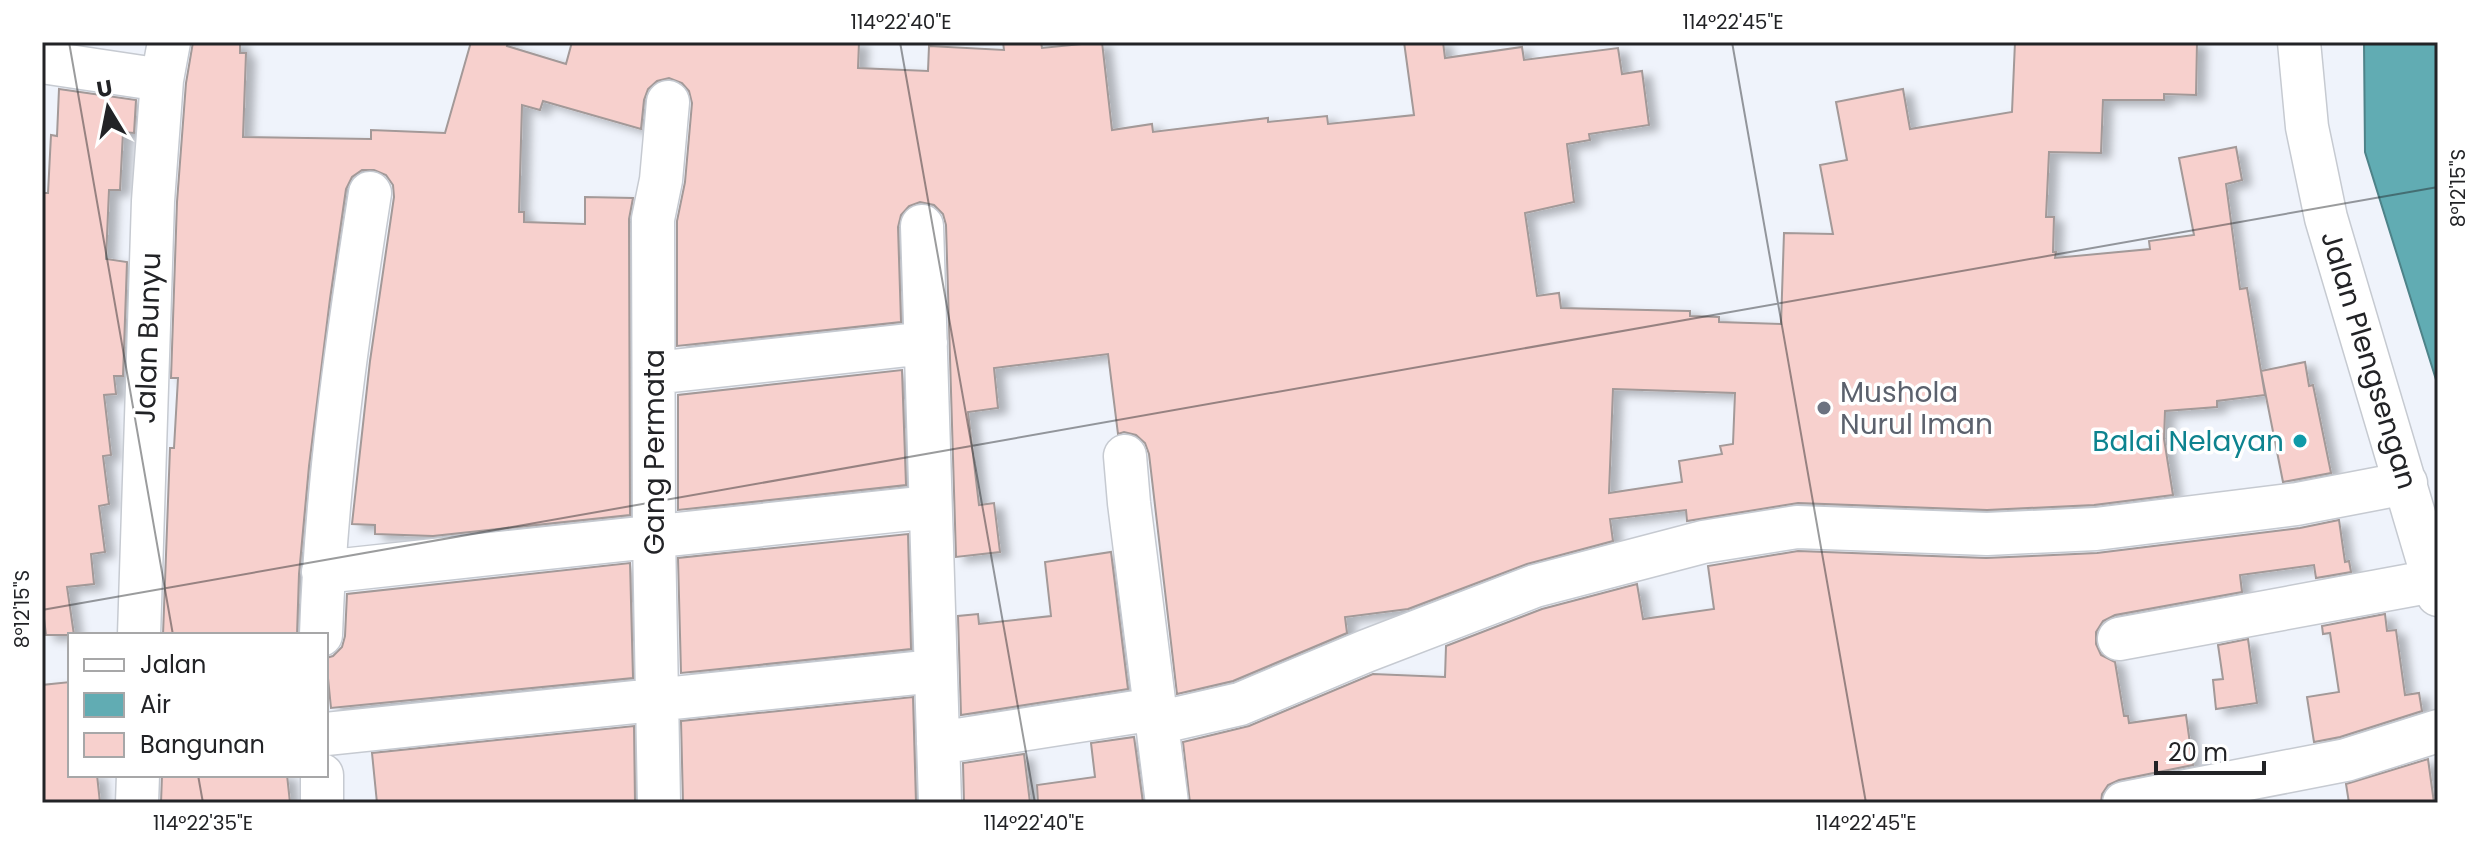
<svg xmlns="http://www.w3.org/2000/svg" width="2480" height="845" font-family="Poppins,sans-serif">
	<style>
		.water { fill: #61acb3; stroke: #4e8389; stroke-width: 2 }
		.building { fill: #f7d0cd; stroke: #a39998; stroke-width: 2; fill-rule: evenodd; filter: url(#shadow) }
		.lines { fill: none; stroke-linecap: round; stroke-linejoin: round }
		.minor-casing { stroke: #c6cad1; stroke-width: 45 }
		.minor { stroke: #fff; stroke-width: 42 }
		.ticks { fill: none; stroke: #222326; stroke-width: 2; stroke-opacity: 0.45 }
		.worship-dot { fill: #6b7280; stroke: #fff; stroke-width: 3 }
		.culture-dot { fill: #0f9aa8; stroke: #fff; stroke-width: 3 }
		.labels { text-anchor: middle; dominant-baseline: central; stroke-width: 7; stroke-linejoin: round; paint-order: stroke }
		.street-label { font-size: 28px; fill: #222326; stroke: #fff }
		.worship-label { font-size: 28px; fill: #5b616d; stroke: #fff; text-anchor: start }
		.culture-label { font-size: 28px; fill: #0d838f; stroke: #fff; text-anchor: end }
		.neatline { fill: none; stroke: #222326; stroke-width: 3 }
		.ticks-label { font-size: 20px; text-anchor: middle; fill: #222326 }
	</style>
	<defs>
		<filter id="shadow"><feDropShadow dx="9" dy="5" stdDeviation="4" flood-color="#0004"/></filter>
	</defs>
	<rect width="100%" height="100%" fill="#eff3fb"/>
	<!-- water -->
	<path class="water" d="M2364,42h74v344l-73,-234z"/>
	<!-- building -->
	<path class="building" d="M193,42h47v11h6l-3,84 128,2v-9l74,3 26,-91h37l-1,4 59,18 6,-22h287l-1,26 70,3 1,-25 75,4 -1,-8h38l1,6 60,-6 10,88 40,-6 1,8 115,-14v4l59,-6 1,8 86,-9 -10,-73h39l2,16 77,-11 2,13 94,-12 4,26 20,-3 7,54 -60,9 1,6 -23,4 7,58 -49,11 12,83 22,-3 2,15 129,3v5l29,1v5l62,2 3,-91 49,1 -13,-69 27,-5 -11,-58 67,-13 7,40 102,-17 3,-70h182l-1,53 -32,-1v6h-61l-2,53 -52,-1 -3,65h8l-1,35h3l-1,6 95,-9 -1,-8 45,-6 -15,-77 57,-11 6,33 -16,4 14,105 7,-1 18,107 -48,6v6l-52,4 -1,28 9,56 -79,10 -107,5 -189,-7 -111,18 -1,-11 -76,9 3,22 -86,23 -119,45 -63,8 2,16 -114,48 -56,13 -28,-240 -4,-11 -9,-8 -12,-3 -6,2 -10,-80 -114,14 4,40 -30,4 11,93 15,-2 6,49 -44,5 -10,-332 -3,-11 -9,-9 -14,-3 -11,4 -8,9 -3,12 3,95 -224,24v-125l8,-39 7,-79 -3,-12 -7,-8 -13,-5 -12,3 -9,8 -4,11 -3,29 -98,-28 -3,9 -18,-5 -3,107h5v10l61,2v-27l48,1 -4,21 1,296 -197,21 -58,-2v-9l-23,-1 18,-163 24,-164 -1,-12 -7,-10 -12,-5h-12l-10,7 -6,12 -16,110 -21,167 -10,108 -2,61h-134l7,-187h4l4,-70h-7l6,-176 9,-119zM1613,389l122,4 -2,51 -13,2 2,8 -43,7 3,21 -73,11z
		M59,89l77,11 -2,33 -11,-1 -3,58h-11l-3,69 21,3 -4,114h-9l2,18 -12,1 7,60 -8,1 6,48 -10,2 6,46 -14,2 3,30 -27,3 7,48h-28l-4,-33v-392l1,-17h5l3,-58 6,1z
		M2305,362l4,24 4,-1 18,88 -48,9 -22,-111z
		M902,370l4,115 -228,25v-115z
		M2339,520l6,42 4,-1 2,11 -35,6 -2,-13 -74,10 2,17 -127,23 -12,6 -7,11v12l5,11 14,7 9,54h4l1,7 57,-8 7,50 -74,15 -11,5 -6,9 -1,9h-911l-7,-61 66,-16 124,-52 72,3 1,-31 96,-37 95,-25 6,35 71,-10 -6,-43 90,-15 188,7 111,-5 203,-25z
		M908,534l3,115 -230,24 -3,-115z
		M1111,552l17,137 -167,26 -3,-99 20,-2 1,10 72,-8 -6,-54z
		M630,563l3,115 -302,30 -5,-50 7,-2 9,-9 3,-11 2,-42z
		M2385,614l2,17 9,-1 9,65 14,-2 3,18 -82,26 -26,5 -7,-45 32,-5 -9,-59 -7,1 -1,-8z
		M2248,639l9,64 -41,6 -3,-29 10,-1 -5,-34z
		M70,682v93h27l3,28h-58v-118z
		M913,697l3,106h-233l-2,-82z
		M634,726l1,77h-258l-5,-50z
		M1134,737l9,66h-105l-1,-18 58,-8 -4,-34z
		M1024,754l6,49h-66l-1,-40z
		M2428,759l6,44h-85l-3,-19z
		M162,775h125l3,28h-129z"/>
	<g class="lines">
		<!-- minor casing -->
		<g class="minor-casing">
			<path id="minor" d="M2299,42l8,85 19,91 112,377
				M42,62l120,18
				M922,226l18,577
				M654,373l272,-30
				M1125,456l4,47 38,300
				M323,572l607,-65
				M139,635l14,-434 9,-121 7,-38
				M321,635c5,-148 26,-296 49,-442
				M2119,639l314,-58
				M1157,723l83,-19 126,-53 169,-65 168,-44 94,-15 190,7 109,-5 201,-25 109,-21
				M326,734l609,-63
				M938,743l217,-34
				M322,775v28
				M137,803l1,-28
				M659,803l-5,-267 -1,-317 8,-39 7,-78
				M2124,803l222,-43 92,-29"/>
		</g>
		<!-- minor -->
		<use href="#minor" class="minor"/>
	</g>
	<!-- ticks -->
	<path class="ticks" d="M69,42l104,593M900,42l135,761M1732,42l134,761M42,610l2396,-423M198,775l5,28"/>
	<!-- markers -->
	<circle class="worship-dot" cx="1824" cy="408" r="8"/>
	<circle class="culture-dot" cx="2300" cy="441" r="8"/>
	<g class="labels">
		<!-- street labels -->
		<g class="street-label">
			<text transform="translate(148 338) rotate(-88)">Jalan Bunyu</text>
			<text transform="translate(2369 360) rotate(73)">Jalan Plengsengan</text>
			<text transform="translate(654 452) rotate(-90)">Gang Permata</text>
		</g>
		<!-- worship labels -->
		<g class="worship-label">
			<text x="1840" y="392">Mushola<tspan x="1840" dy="32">Nurul Iman</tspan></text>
		</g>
		<!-- culture labels -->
		<g class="culture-label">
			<text x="2284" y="441">Balai Nelayan</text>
		</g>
	</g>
	<!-- border -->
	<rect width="2480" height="845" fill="none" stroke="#ffffff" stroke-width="88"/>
	<!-- legend -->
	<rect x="68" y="633" width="260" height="144" fill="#ffffff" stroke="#a7a7a8" stroke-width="2"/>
	<rect x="84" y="659" width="40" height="12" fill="#ffffff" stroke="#a7a7a8" stroke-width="2"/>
	<text x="140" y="673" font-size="24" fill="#222326">Jalan</text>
	<rect x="84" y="693" width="40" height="24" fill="#61acb3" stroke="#a7a7a8" stroke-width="2"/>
	<text x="140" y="713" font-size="24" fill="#222326">Air</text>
	<rect x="84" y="733" width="40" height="24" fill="#f7d0cd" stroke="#a7a7a8" stroke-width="2"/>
	<text x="140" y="753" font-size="24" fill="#222326">Bangunan</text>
	<!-- north arrow -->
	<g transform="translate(108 108) rotate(350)" stroke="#ffffff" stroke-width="6" paint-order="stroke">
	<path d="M0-6L14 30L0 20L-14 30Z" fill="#222326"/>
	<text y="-12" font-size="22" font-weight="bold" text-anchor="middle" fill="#222326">U</text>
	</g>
	<!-- scale -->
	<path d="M2156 761v12h108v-12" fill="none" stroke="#222326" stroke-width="4"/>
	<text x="2168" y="761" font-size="24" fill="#222326" stroke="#ffffff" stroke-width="6" paint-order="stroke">20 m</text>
	<rect x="44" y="44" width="2392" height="757" class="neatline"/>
	<g class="ticks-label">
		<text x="901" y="29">114°22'40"E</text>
		<text x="1733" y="29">114°22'45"E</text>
		<text transform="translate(2458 188) rotate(-90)" y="7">8°12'15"S</text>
		<text transform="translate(22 609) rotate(-90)" y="7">8°12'15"S</text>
		<text x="203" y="830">114°22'35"E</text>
		<text x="1034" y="830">114°22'40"E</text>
		<text x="1866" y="830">114°22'45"E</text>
	</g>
</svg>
